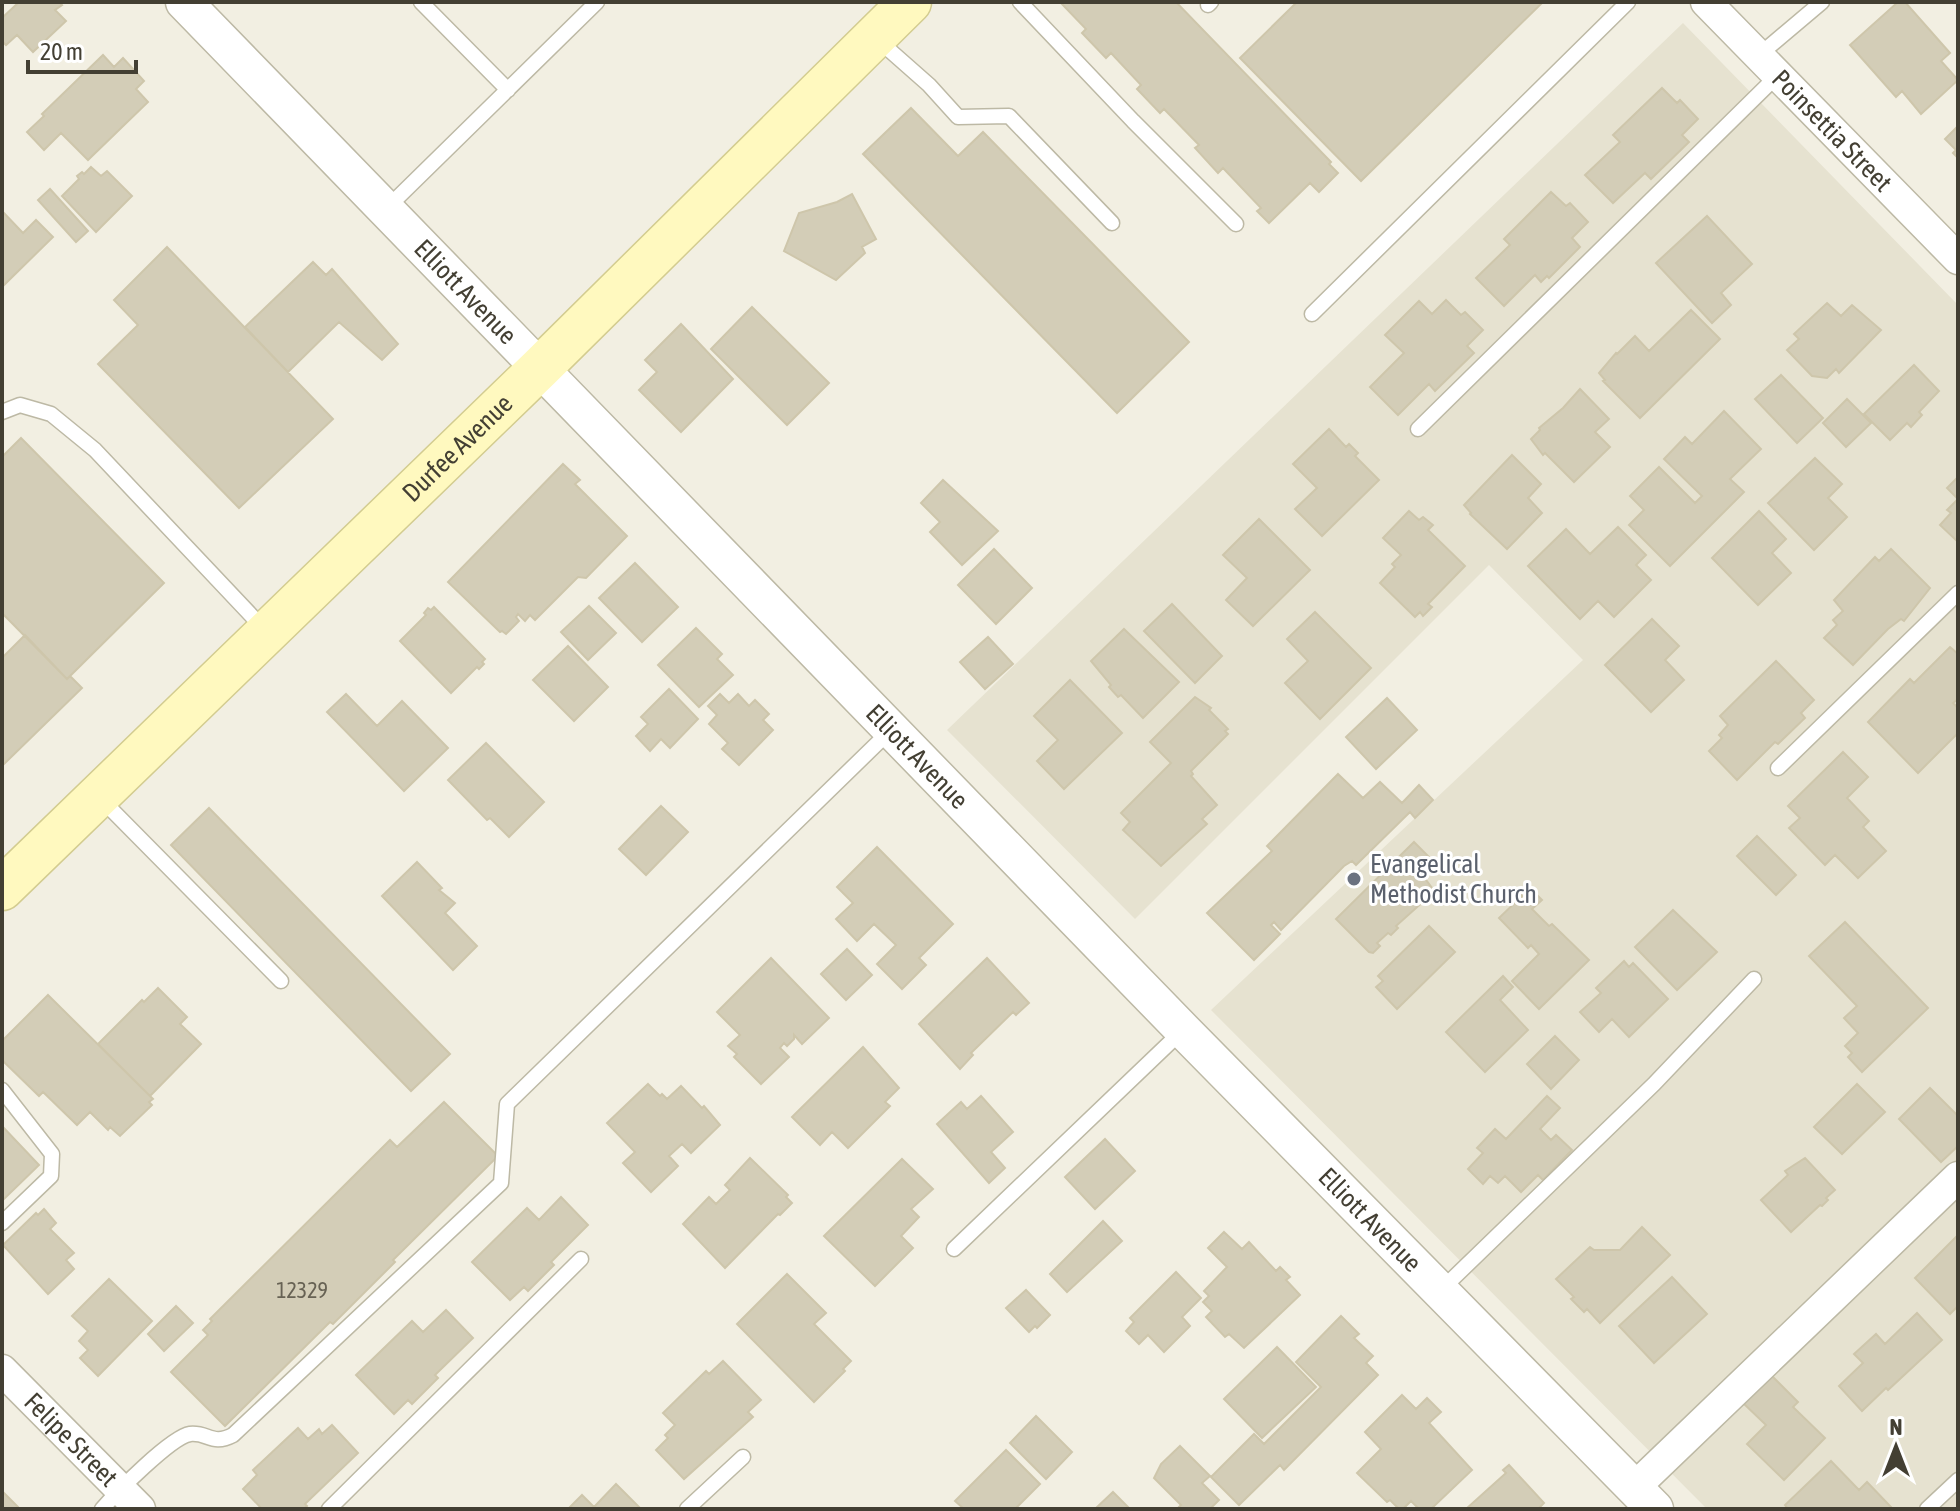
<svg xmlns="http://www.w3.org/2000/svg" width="1960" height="1511" font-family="'Asap Condensed',sans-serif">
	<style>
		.residential { fill: #e6e2d0 }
		.building { fill: #d3cdb7; stroke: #cec6ab; stroke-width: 2 }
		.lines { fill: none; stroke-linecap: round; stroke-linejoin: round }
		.service-casing { stroke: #bdb9a5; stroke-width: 17 }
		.minor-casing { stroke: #bdb9a5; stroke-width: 33 }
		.tertiary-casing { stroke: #bdb9a5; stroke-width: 39 }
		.secondary-casing { stroke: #d3cc90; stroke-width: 45 }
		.service { stroke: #fff; stroke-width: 14 }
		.minor { stroke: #fff; stroke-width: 30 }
		.tertiary { stroke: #fff; stroke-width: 36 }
		.secondary { stroke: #fff9bf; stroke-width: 42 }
		.worship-dot { fill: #6b7280; stroke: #fff; stroke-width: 3 }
		.labels { text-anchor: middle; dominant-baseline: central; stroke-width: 6; stroke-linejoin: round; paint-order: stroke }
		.number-label { font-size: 22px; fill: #676254 }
		.street-label { font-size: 26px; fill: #433f33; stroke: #fff }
		.worship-label { font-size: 26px; fill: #5b616d; stroke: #fff; text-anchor: start }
	</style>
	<rect width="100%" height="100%" fill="#f2efe2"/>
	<!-- residential -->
	<path class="residential" d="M1683,23l275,282v1204h-251l-496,-499 372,-350 -94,-95 -354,354 -188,-189z"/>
	<!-- building -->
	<path class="building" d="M19,2h40l3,3 -7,5 11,11 -33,31 -16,-17 -11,10 -4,-4v-23z
		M1060,2h116l155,160 -2,2 9,9 -19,19 -9,-9 -41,40 -12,-12 4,-3 -38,-40 -5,5 -23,-25 4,-3 -35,-36 -4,4 -23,-24 4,-4 -30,-32 -5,5 -24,-25 4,-4z
		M1297,2h246l-182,179 -121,-123z
		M1898,2h7l45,51 -9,8 17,19 -37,34 -19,-23 -6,6 -46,-52z
		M103,55l11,12 9,-9 21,23 -8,8 12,13 -60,58 -27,-27 -17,17 -17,-18 17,-16 -2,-2z
		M1662,88l15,15 3,-3 18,19 -16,16 7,7 -38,37 -6,-6 -32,30 -28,-28 35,-33 -7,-7z
		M911,108l47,48 25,-24 206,210 -72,71 -254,-259z
		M1958,126v32l-5,-5 3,-3 -11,-11z
		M91,167l10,9 6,-5 25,25 -36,36 -34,-36 17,-17 -2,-3 5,-4 2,2z
		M50,189l38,42 -12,11 -38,-42z
		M1551,192l15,14 4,-3 18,19 -16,16 8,9 -31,31 -2,-2 -6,6 -6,-7 -31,31 -28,-28 34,-33 -6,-6z
		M852,194l24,45 -14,8 3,6 -29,27 -52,-29 15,-38 38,-11z
		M2,211l21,22 13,-13 17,17 -51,50z
		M1707,216l45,48 -31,29 10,12 -19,18 -56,-60z
		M167,247l166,172 -94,89 -141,-144 40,-39 -24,-25z
		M313,262l13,13 6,-6 66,75 -16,16 -43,-38 -51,50 -43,-45z
		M1446,300l15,15 4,-3 18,18 -16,16 7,7 -39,38 -6,-7 -31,31 -28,-28 34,-34 -19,-18 34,-34 13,13z
		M1827,303l14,13 11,-11 29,25 -42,43 -3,-4 -9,9 -15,-2 -25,-26 12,-11 -5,-5z
		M752,307l77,76 -42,42 -76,-76z
		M1691,310l29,29 -80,79 -37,-37 2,-1 -6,-7 17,-20 1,1 18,-18 14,15z
		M681,324l52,55 -52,53 -42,-42 18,-18 -12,-12z
		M1914,365l25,26 -20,21 3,3 -11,12 -4,-4 -17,17 -26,-26z
		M1781,375l42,43 -26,25 -42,-44z
		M1580,389l29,30 -14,13 15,15 -36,35 -29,-29 -2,2 -12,-16 9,-9 -1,-2 24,-20z
		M1847,399l24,24 -25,24 -23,-24z
		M1724,411l37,38 -31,30 14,13 -74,74 -41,-41 15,-15 -14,-14 29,-29 36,36 7,-7 -38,-37 21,-22 7,7z
		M1329,429l17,18 3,-3 9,9 -3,3 24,24 -57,56 -27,-27 22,-21 -24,-24z
		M21,438l143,145 -97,96 -65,-66v-156z
		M1512,455l29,29 -13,14 14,15 -35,36 -37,-35 1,-1 -7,-8z
		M1815,458l27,26 -14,14 19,19 -33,33 -46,-47z
		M563,464l17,16 -5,4 52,52 -41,42 -8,-1 -43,43 -5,-5 -5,6 -7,-7 -2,3 3,4 -13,13 -4,-3 -2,1 -52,-50z
		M1958,477v65l-18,-17 11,-12 -4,-3 11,-11 -11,-11z
		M943,480l55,51 -36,34 -32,-33 10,-10 -19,-19z
		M1409,511l10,9 4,-3 10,8 -5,5 37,36 -37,38 4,3 -9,9 -3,-4 -5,5 -35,-34 15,-16 -3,-3 9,-9 -18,-17z
		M1759,511l27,28 -14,14 19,20 -33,32 -46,-47z
		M1259,519l51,51 -57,56 -27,-26 21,-22 -24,-23z
		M1618,527l28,28 -10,10 15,15 -37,37 -16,-16 -18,18 -52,-53 38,-37 24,25z
		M994,549l38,39 -36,36 -38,-39z
		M1891,549l39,39 -26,33 -3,-2 -13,10 -35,36 -29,-27 13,-13 -4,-5 10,-9 -9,-11 41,-43 4,4z
		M635,563l43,44 -36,35 -43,-44z
		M1172,604l50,52 -27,27 -51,-52z
		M589,606l27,27 -28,27 -27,-28z
		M434,607l51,52 -3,3 2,2 -5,5 -2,-2 -26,26 -51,-52 26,-26 -2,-2 4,-5 3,2z
		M1315,612l56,56 -51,51 -35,-36 23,-22 -21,-22z
		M1652,619l27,27 -14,14 19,20 -33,32 -46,-47z
		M696,628l26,26 -5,5 16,16 -34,32 -41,-42z
		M1124,629l55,53 -36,36 -22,-23 -3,2 -9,-10 2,-2 -20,-24z
		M25,635l42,44 3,-3 12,12 -80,78v-108z
		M988,637l25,27 -28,25 -25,-27z
		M568,646l40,41 -34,34 -41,-41z
		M1950,647l8,7v45l-5,4 5,5v25l-40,40 -50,-51 42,-43 4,4z
		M1776,661l38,39 -13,13 4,5 -27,26 -3,-2 -38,38 -28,-29 13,-13 -3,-3 9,-10 -8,-9z
		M1070,680l52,53 -58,56 -27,-28 21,-21 -24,-24z
		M669,689l29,30 -28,29 -9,-9 -11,12 -14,-15 12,-12 -7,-7z
		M346,694l31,32 25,-25 46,47 -44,43 -77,-79z
		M720,694l9,9 9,-9 11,12 6,-6 14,14 -6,6 10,10 -34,35 -17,-16 6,-6 -19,-19 8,-9 -9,-9z
		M1195,697l16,11 -2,2 19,19 -3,2 3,3 -37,37 2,3 -2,2 26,29 -15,14 5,5 -46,42 -38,-36 7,-8 -9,-9 50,-50 -21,-21z
		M1387,698l30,32 -41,39 -30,-32z
		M486,743l58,59 -35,35 -19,-19 -3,2 -39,-40z
		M1843,752l25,25 -21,21 22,23 -6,6 23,24 -28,27 -23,-23 -10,10 -36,-37 11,-10 -12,-12z
		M1338,774l25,24 17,-16 22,21 17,-18 14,15 -18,18 -5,-6 -54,53 -4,-4 -8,5 -63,64 -7,-8 -3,3 9,9 -26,26 -47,-47 65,-62 -5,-5z
		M661,806l27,26 -42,43 -27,-26z
		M209,808l241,246 -39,37 -240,-246z
		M1757,836l39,39 -20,20 -39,-39z
		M1414,842l19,19 -12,12 11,15 -9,10 2,2 -29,26 2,2 -7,7 -3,-2 -11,10 3,3 -7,7 -4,-1 -33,-33z
		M877,847l76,77 -34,34 7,7 -24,24 -25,-25 19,-19 -22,-21 -17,17 -21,-22 17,-16 -16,-16z
		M417,862l25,26 -3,2 16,13 -10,10 32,33 -24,24 -71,-74z
		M1527,885l15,15 -10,9 17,17 3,-2 37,36 -50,49 -27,-28 27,-27 -8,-9 -3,3 -29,-30 23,-22 -3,-3z
		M1673,910l44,42 -40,38 -42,-43z
		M1845,922l83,86 -66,64 -14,-15 4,-4 -7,-7 13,-13 -14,-15 13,-12 -48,-50z
		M1429,926l26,26 -58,57 -21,-22 7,-6 -5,-5z
		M847,949l25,26 -26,25 -25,-26z
		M771,958l58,60 -27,26 -8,-9v4l-7,7 -3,-3 -4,5 9,9 -28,27 -27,-27 3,-3 -9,-8 12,-11 -23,-23z
		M987,958l42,45 -13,12 -3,-3 -42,41 2,2 -13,14 -41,-45z
		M1624,961l5,6 4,-4 35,36 -39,38 -17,-18 -13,13 -19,-20 21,-19 -5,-5z
		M1503,976l10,11 -13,13 28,30 -43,42 -39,-40z
		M158,988l29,29 -7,7 21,20 -51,52 -52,-52 44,-44 2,2z
		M48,995l105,104 -4,3 3,3 -32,31 -10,-9 -2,3 -18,-18 -13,13 -34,-33 -4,4 -37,-36v-19z
		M1555,1036l24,24 -28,29 -24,-25z
		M863,1047l36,41 -14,14 5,4 -42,42 -16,-16 -12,13 -28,-28z
		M648,1084l12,12 2,-2 5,5 14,-13 21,22 2,-2 16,19 -29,28 -9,-9 -13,12 9,10 -27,26 -28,-29 12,-11 -28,-29z
		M1857,1084l28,28 -43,42 -28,-27z
		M1930,1088l28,28v30l-17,16 -42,-43z
		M981,1096l32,36 -22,20 14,16 -16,15 -52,-59 24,-22 6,7z
		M1547,1096l13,12 -20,21 11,11 5,-5 16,15 -29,30 -5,-5 -17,17 -16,-16 -7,7 -8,-7 -7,8 -15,-15 15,-16 -6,-5 18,-19 11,10z
		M444,1102l54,54 -105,104 2,2 -62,62 -3,-2 -105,104 -54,-54 37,-37 -5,-5 9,-9 -2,-2 180,-179 7,7z
		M2,1126l37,39 -37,36z
		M1105,1139l30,32 -40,38 -30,-32z
		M750,1158l38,37 -2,2 6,6 -12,12 -2,-1 -53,54 -42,-44 26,-27 7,7 14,-14 -5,-5z
		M1805,1158l30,32 -9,8 2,2 -6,6 -2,-1 -29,27 -30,-32 27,-25 -3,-4z
		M902,1159l31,30 -22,20 8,8 -18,19 12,12 -38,38 -51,-50z
		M561,1197l27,28 -37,37 3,3 -26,26 -4,-4 -14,13 -38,-38 55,-54 12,12z
		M44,1209l12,14 -6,6 24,24 -8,7 8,9 -26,25 -45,-49 33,-32 2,2z
		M1103,1221l19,20 -55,51 -17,-18z
		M1642,1227l28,28 -70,68 -13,-14 -3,3 -13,-13 3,-2 -18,-18 34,-32 4,3h26z
		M1224,1232l18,17 7,-7 27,29 4,-4 10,10 -4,3 14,15 -56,53 -15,-14 -4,3 -19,-20 6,-6 -9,-9 6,-6 -5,-5 23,-24 -19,-19z
		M1958,1235v71l-8,8 -35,-36z
		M1176,1272l25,26 -19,19 8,9 -26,26 -16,-17 -9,9 -13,-13 8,-9 -4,-4z
		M787,1274l39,39 -12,11 37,37 -8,8 2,2 -31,31 -77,-78z
		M1672,1277l35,37 -53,49 -35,-37z
		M109,1279l43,42 -54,55 -18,-18 8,-8 -9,-9 9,-10 -16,-15z
		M1026,1290l24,25 -13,13 -2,-2 -6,6 -23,-24z
		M176,1306l17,17 -29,28 -16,-17z
		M446,1310l27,28 -38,37 3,3 -26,26 -4,-4 -14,14 -38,-39 56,-54 11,11z
		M1917,1313l25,27 -54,50 -2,-2 -24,23 -23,-25 24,-23 -9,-9 22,-20 9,10z
		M1341,1316l18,18 -5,4 19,18 -7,7 12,12 -94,95 -4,-5 -41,40 -28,-28 43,-43 10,10 57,-57 -25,-25z
		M1277,1347l39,40 -54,51 -38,-39z
		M723,1361l38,39 -13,12 5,5 -69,62 -28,-29 12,-12 -3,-3 10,-10 -12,-12 43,-42 3,3z
		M1770,1374l28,28 -5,5 32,31 -41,42 -37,-36 19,-19 -24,-23z
		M1402,1395l14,14 11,-11 14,14 -12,11 43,47 -41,39h-12l-8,-8 -8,8h-4l-9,-9 -3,2 -30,-29 24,-24 -16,-17z
		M1036,1416l36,36 -26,27 -36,-36z
		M332,1425l26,28 -53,51 2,2 -3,3h-42l-19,-20 14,-14 -4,-5 45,-42 10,11 11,-10 3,5z
		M1180,1446l30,30 -8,7 17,17 -9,9h-33l4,-4 -27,-27 7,-14z
		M1006,1450l34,34 -25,25h-51l-9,-8z
		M1831,1461l28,29 8,-8 24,25 -2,2h-101l-3,-4z
		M1509,1465l35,38 -4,4 2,2h-76l40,-36 -3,-3z
		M616,1484l25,25h-73l14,-14 12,12z
		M2,1491l16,16 -1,2h-15z
		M1113,1492l17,17h-35z"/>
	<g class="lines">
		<!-- service casing -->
		<g class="service-casing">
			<path id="service" d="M421,2l87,88
				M1020,2l113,119 103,103
				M1208,5l3,-3
				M878,40l51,45 29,32 51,-1 103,107
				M1758,56l64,-54
				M386,209l211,-207
				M1312,314l316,-312
				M2,412l18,-7 31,9 44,36 170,180
				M1418,429l360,-354
				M1778,768l180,-175
				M101,799l180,182
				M2,1090l50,64 -1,22 -49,47
				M954,1249l229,-219
				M1441,1290l213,-206 100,-105
				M102,1509c14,-16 69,-72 88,-75 18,-2 22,12 43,1l268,-252 6,-79 385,-375
				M329,1509l252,-250
				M687,1509l56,-52
				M1927,1509l31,-29"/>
		</g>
		<!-- minor casing -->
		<g class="minor-casing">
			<g id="minor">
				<path id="s1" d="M1706,2l252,257"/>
				<path id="s2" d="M2,1370l138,139"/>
				<path d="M1634,1488l324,-311"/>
			</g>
		</g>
		<!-- tertiary casing -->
		<g class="tertiary-casing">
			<g id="tertiary">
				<path id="s3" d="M184,2l999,1028 472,479"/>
			</g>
		</g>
		<!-- secondary casing -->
		<g class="secondary-casing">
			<g id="secondary">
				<path id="s4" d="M2,889l538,-521 370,-366"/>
			</g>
		</g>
		<!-- service -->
		<use href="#service" class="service"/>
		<!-- minor -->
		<use href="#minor" class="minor"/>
		<!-- tertiary -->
		<use href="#tertiary" class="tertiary"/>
		<!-- secondary -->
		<use href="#secondary" class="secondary"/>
	</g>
	<!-- markers -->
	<circle class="worship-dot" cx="1354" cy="879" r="8"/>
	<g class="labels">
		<!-- number labels -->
		<g class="number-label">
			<text x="302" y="1290">12329</text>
		</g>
		<!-- street labels -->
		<g class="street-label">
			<text stroke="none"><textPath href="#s1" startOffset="180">Poinsettia Street</textPath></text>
			<text stroke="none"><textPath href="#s3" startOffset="404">Elliott Avenue</textPath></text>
			<text stroke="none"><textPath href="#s4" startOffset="634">Durfee Avenue</textPath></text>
			<text stroke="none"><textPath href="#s3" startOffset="1052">Elliott Avenue</textPath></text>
			<text stroke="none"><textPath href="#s3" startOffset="1700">Elliott Avenue</textPath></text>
			<text stroke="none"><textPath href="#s2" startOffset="98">Felipe Street</textPath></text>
		</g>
		<!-- worship labels -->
		<g class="worship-label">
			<text x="1370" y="864">Evangelical<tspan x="1370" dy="30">Methodist Church</tspan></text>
		</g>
	</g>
	<!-- border -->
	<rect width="1960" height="1511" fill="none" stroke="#433f33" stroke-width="8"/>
	<!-- north arrow -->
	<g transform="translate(1896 1447)" stroke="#ffffff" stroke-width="6" paint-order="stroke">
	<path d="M0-6L14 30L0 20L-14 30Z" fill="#433f33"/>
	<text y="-12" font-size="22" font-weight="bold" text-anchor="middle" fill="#433f33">N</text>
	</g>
	<!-- scale -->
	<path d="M28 60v12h108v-12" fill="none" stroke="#433f33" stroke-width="4"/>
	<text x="40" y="60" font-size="24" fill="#433f33" stroke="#ffffff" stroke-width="6" paint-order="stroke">20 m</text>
</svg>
